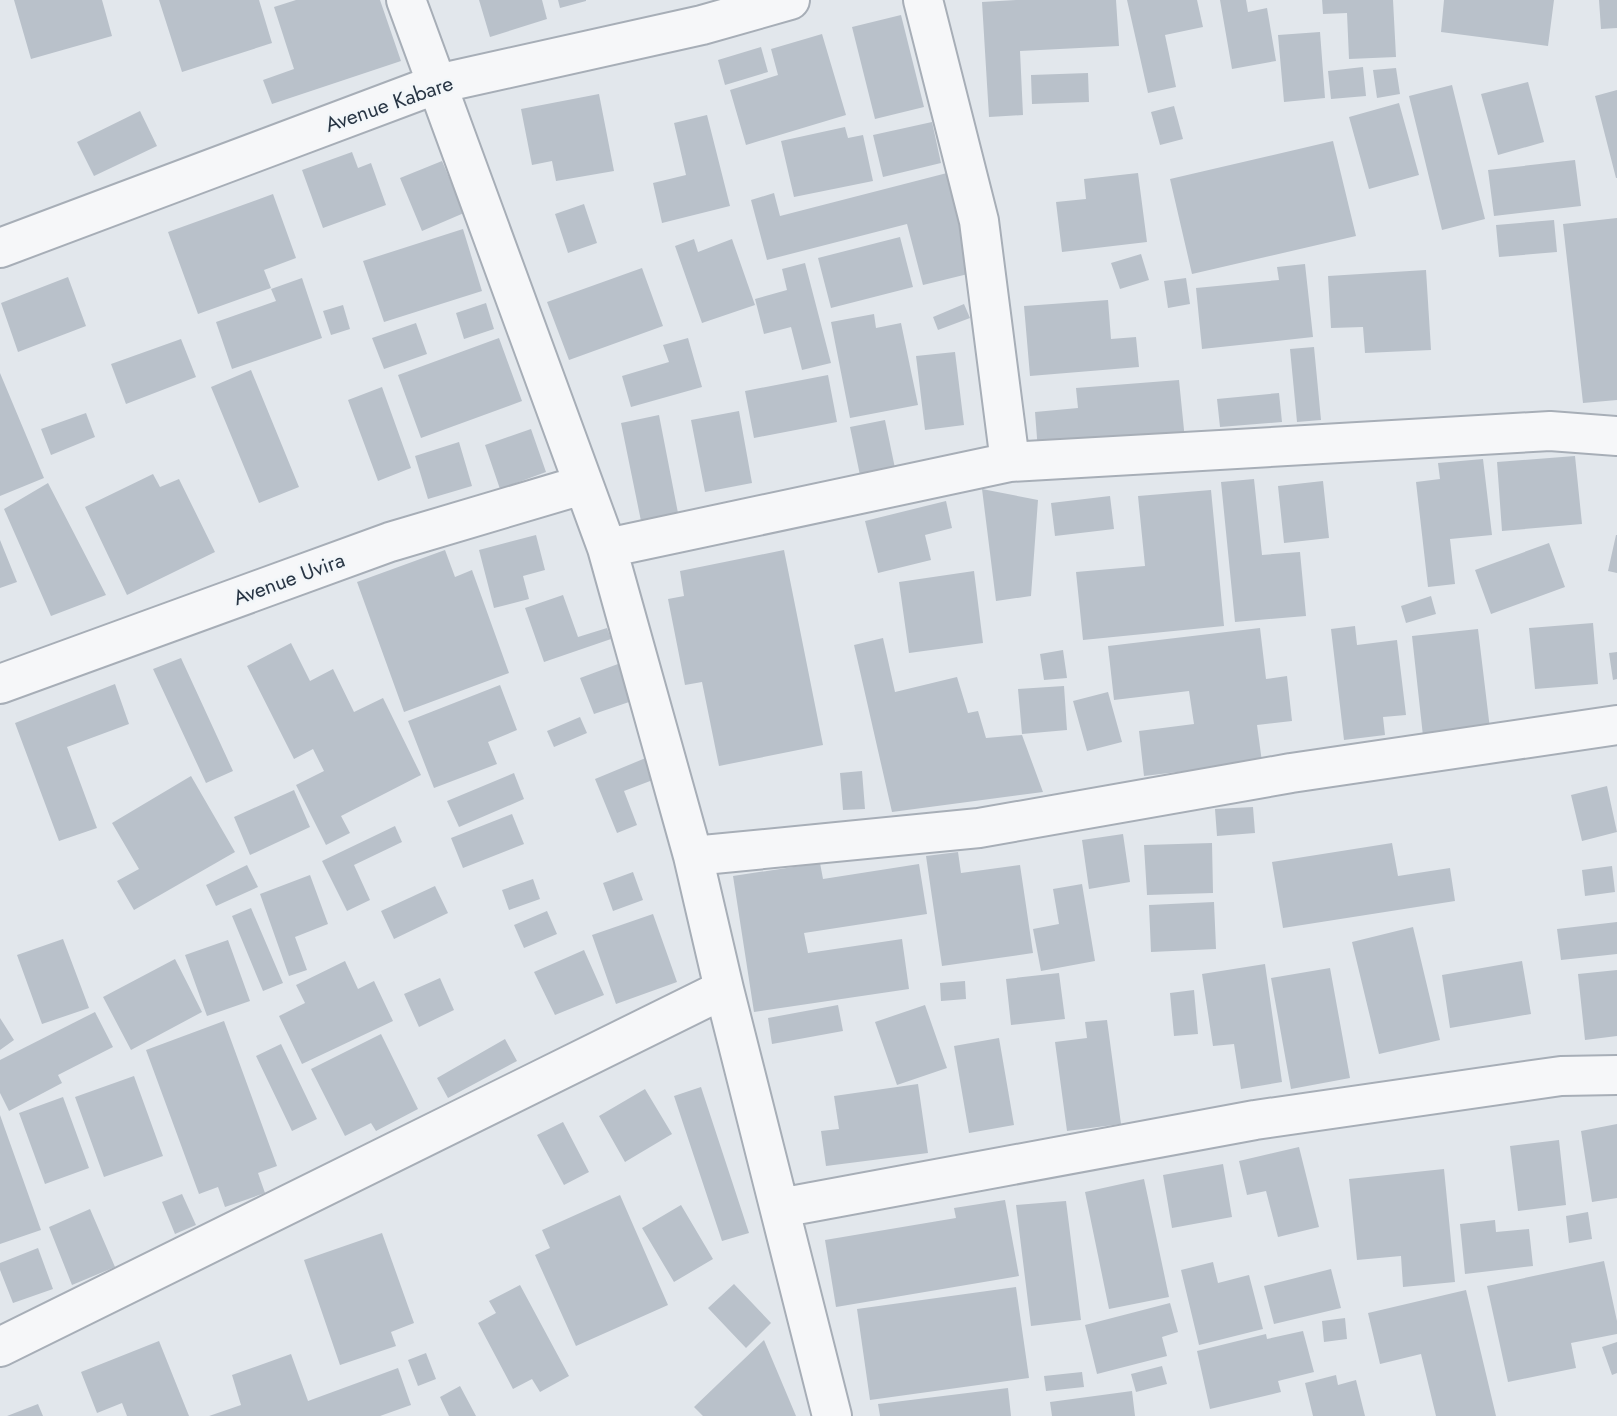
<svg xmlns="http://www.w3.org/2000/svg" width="1617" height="1416" font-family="Jost,sans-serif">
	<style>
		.building { fill: #b9c1ca }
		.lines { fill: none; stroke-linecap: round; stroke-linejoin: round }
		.minor-casing { stroke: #a7aeb7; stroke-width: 42 }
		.minor { stroke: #f6f7f9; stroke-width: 38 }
		.labels { text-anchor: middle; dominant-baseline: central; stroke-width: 5; stroke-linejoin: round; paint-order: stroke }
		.street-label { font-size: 21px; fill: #293645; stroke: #f2f6f9 }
	</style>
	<rect width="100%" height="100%" fill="#e2e7ec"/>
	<!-- building -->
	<path class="building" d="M14,0h88l10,36 -81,23z
		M159,0h100l13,43 -90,29z
		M296,0h84l21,61 -129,43 -9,-24 31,-11 -20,-62z
		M479,0h63l5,19 -57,18z
		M558,0h28v1l-26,7z
		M1016,0h100l3,46 -99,5 3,64 -34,2 -7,-115z
		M1127,0h70l6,27 -38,8 11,52 -28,6z
		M1220,0h26l2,12 19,-4 9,53 -44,8z
		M1322,0h71l3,57 -47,2 -2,-46 -24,1z
		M1444,0h110l-6,46 -107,-14z
		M1599,0h18v28l-16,1z
		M901,15l23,92 -49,12 -23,-92z
		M1320,32l5,66 -41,4 -6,-67z
		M822,34l24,81 -100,30 -16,-55 48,-15 -7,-26z
		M761,47l7,25 -43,13 -7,-25z
		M1363,67l3,29 -35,3 -3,-28z
		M1396,68l4,26 -23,4 -4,-28z
		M1088,73l1,29 -57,2 -1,-29z
		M1528,82l16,60 -46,13 -17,-61z
		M1452,85l33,134 -43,11 -33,-134z
		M1617,90v88h-1l-21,-82z
		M599,94l15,77 -58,10 -4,-20 -20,4 -11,-56z
		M1399,103l20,72 -50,14 -20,-72z
		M1174,106l9,33 -23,6 -9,-33z
		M140,111l17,35 -63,30 -17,-34z
		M707,115l23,91 -68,17 -9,-40 33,-8 -12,-52z
		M932,122l9,41 -58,14 -10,-42z
		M845,127l3,11 15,-3 10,46 -79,16 -13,-56z
		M1333,141l23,95 -164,38 -22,-95z
		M352,152l6,16 13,-5 15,42 -63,23 -21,-58z
		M1575,160l6,46 -87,10 -6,-46z
		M442,161l22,52 -42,18 -22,-53z
		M947,173l25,100 -49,12 -16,-61 -140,36 -16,-60 23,-7 6,23z
		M1138,173l9,69 -85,10 -6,-50 30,-3 -2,-20z
		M273,194l23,64 -32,12 7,18 -73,26 -30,-82z
		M584,204l13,39 -29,10 -13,-39z
		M1617,218v182l-34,3 -20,-179z
		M1554,220l3,32 -58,5 -3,-32z
		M463,229l19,62 -98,31 -21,-61z
		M900,237l13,50 -82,21 -13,-50z
		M694,239l4,13 34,-13 23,66 -53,18 -27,-77z
		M1141,254l8,26 -29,9 -9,-26z
		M805,263l26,100 -29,7 -11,-43 -27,7 -9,-35 32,-9 -5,-21z
		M1305,264l8,73 -111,12 -6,-61 83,-8 -2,-13z
		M642,268l21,58 -94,34 -22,-58z
		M1426,270l5,80 -66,3 -2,-26 -32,1 -3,-52z
		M68,277l18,49 -68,26 -17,-49z
		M302,278l20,60 -90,31 -16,-47 60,-21 -5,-12z
		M1186,278l4,26 -22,4 -4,-27z
		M1108,300l3,39 25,-2 3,30 -109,9 -6,-70z
		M486,303l8,26 -30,10 -8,-26z
		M964,304l6,14 -32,12 -5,-13z
		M343,305l7,24 -19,6 -8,-24z
		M874,314l2,14 25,-5 17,82 -68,13 -19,-96z
		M416,323l11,31 -43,15 -12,-31z
		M499,338l23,63 -101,37 -23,-63z
		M688,338l14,49 -71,20 -9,-31 47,-14 -6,-17z
		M181,339l15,38 -70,27 -15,-40z
		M1314,347l7,73 -24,2 -7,-73z
		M955,352l9,73 -39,5 -9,-74z
		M251,370l48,117 -40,16 -48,-116z
		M0,373l44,105 -44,18z
		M828,375l9,47 -83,16 -9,-47z
		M1179,380l6,60 -147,11 -3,-39 43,-4 -2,-20z
		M382,387l29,81 -33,13 -30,-81z
		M1279,393l3,29 -62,5 -3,-28z
		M739,411l13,72 -47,9 -14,-72z
		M86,413l9,24 -44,18 -10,-26z
		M659,415l19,98 -37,8 -20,-98z
		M885,420l11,53 -35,7 -11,-53z
		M531,429l15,43 -46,17 -15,-44z
		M459,442l13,44 -44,13 -13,-43z
		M1575,456l7,68 -80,7 -5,-69z
		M1483,459l9,76 -42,4 5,45 -27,3 -12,-105 24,-3 -2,-16z
		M153,474l7,13 19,-8 36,73 -88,43 -42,-88z
		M1254,479l8,76 38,-3 6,64 -71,6 -14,-140z
		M1323,481l6,57 -45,5 -6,-57z
		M48,483l58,112 -55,21 -47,-107z
		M982,489l56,11 -7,96 -35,5z
		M1211,490l13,136 -141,14 -7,-68 69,-6 -7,-70z
		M1110,496l4,33 -59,7 -4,-33z
		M946,501l6,27 -27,7 6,25 -53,13 -13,-52z
		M536,535l9,35 -22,6 6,23 -35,9 -15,-58z
		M1616,535h1v38l-9,-2z
		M0,540l17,42 -17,6z
		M1549,543l16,44 -74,27 -16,-44z
		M445,550l10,27 17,-7 37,103 -105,39 -47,-130z
		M784,550l39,195 -104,21 -17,-84 -17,3 -17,-86 16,-3 -4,-25z
		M974,571l9,72 -74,10 -10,-71z
		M563,595l15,42 29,-9 4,11 -67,23 -19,-54z
		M1431,596l5,18 -30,9 -5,-17z
		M1593,623l5,61 -63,5 -6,-61z
		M1355,626l2,19 40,-5 9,75 -23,2 2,18 -41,5 -13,-111z
		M1260,628l6,51 21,-3 5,45 -35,4 5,37 -118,14 -5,-45 55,-7 -5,-33 -75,9 -6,-54z
		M1478,629l12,100 -67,7 -11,-100z
		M883,638l12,54 62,-15 11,36 10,-2 8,27 36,-3 21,57 -151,20 -38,-167z
		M291,643l19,38 23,-12 21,43 29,-14 38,77 -80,41 9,17 -24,12 -30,-60 28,-14 -11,-22 -19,10 -47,-93z
		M1063,650l4,28 -23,2 -4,-26z
		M1617,652v27l-4,1 -4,-27z
		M181,658l52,113 -27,12 -53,-114z
		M618,664l14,37 -38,13 -14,-36z
		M115,684l14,40 -62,23 30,81 -38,13 -44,-118z
		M500,685l17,45 -29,12 9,22 -63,24 -26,-67z
		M1064,686l3,44 -45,4 -4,-45z
		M1108,692l14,50 -35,9 -14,-50z
		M580,717l7,16 -33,14 -7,-16z
		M648,757l10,21 -34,13 13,34 -20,8 -22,-54z
		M862,771l3,38 -22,1 -3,-37z
		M514,773l10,26 -65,28 -12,-26z
		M191,776l44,76 -101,58 -17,-29 22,-12 -27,-46z
		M1607,786l10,46 -35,9 -11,-46z
		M294,790l16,37 -60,28 -16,-38z
		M1253,807l2,26 -38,3 -2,-27z
		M512,814l12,30 -61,24 -12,-30z
		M395,826l7,16 -48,23 16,35 -23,11 -25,-50z
		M1123,834l7,48 -41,7 -7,-49z
		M1212,843l1,50 -66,2 -3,-50z
		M1392,843l6,33 52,-8 5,33 -172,27 -11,-66z
		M958,852l3,21 59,-8 13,88 -91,13 -16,-110z
		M820,863l3,16 96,-15 8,50 -123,19 4,20 94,-14 7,50 -155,23 -21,-136z
		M247,865l11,22 -42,19 -10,-21z
		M1612,866l3,26 -30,4 -3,-26z
		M633,872l10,28 -30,11 -10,-28z
		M310,875l18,49 -33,13 12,33 -18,6 -29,-82z
		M533,879l7,20 -31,11 -7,-20z
		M1082,884l13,77 -54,10 -8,-42 26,-5 -6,-35z
		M435,886l13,27 -54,26 -13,-28z
		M1214,902l2,47 -65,3 -2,-47z
		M251,908l32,75 -20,8 -31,-75z
		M547,911l10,23 -33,14 -10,-23z
		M653,914l24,68 -61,22 -24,-69z
		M1617,922v32l-56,6 -4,-31z
		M1413,927l27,113 -61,14 -27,-112z
		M63,939l26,69 -47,16 -25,-69z
		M228,940l22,61 -43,15 -22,-61z
		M584,950l20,45 -49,20 -21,-43z
		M175,959l27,53 -71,38 -28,-53z
		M345,961l13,28 16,-8 19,40 -91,43 -23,-48 26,-13 -9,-18z
		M1522,961l9,53 -81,14 -8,-53z
		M1265,964l17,118 -41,7 -7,-45 -21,2 -11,-72z
		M1330,968l20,110 -59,11 -20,-111z
		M1617,970v66l-32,4 -7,-66z
		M1059,973l6,46 -54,6 -5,-46z
		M440,978l14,32 -35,17 -15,-33z
		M965,981l1,18 -25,2 -1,-18z
		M1194,990l4,44 -24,2 -4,-43z
		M838,1005l5,26 -71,13 -4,-26z
		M925,1005l22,63 -50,17 -22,-63z
		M95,1012l18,35 -55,28 4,8 -53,28 -9,-18v-33z
		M0,1018l14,22 -14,10z
		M1107,1020l14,104 -54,7 -12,-89 32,-4 -2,-16z
		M224,1021l53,145 -19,7 7,20 -40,14 -7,-20 -19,7 -53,-144z
		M381,1034l37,75 -42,22 -5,-8 -26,13 -34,-67z
		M999,1038l15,87 -45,8 -15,-87z
		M505,1039l12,22 -69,37 -11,-20z
		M281,1044l36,75 -25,12 -36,-75z
		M134,1076l29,80 -59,21 -29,-80z
		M918,1084l10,69 -102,13 -5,-35 18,-2 -5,-33z
		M701,1087l48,146 -27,8 -48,-145z
		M645,1089l27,45 -47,28 -26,-46z
		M63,1097l26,71 -44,16 -26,-71z
		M0,1115l41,115 -41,14z
		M563,1122l26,50 -25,13 -27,-50z
		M1617,1124v74l-25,4 -11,-71z
		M1559,1140l7,65 -48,6 -8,-65z
		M1299,1147l20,80 -41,10 -12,-46 -19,4 -8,-34z
		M1223,1164l9,53 -60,11 -9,-53z
		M1444,1169l11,113 -52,5 -2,-31 -44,4 -8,-81z
		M1144,1179l25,118 -60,12 -24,-117z
		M182,1194l14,31 -21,9 -13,-32z
		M620,1195l48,110 -92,41 -41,-91 15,-7 -8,-18z
		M1005,1200l14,76 -183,31 -11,-67 131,-22 -2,-10z
		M1066,1201l15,119 -50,6 -15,-121z
		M681,1205l32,54 -39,23 -32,-54z
		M90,1209l25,58 -43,18 -23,-58z
		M1588,1212l4,27 -23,4 -3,-27z
		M1495,1220l1,12 33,-3 4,37 -68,8 -5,-50z
		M382,1233l32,90 -23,9 5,14 -56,19 -36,-105z
		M38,1248l15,41 -40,14 -13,-33v-7z
		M1604,1261l13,60v13l-46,9 5,25 -68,14 -21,-96z
		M1213,1262l5,21 31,-8 14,54 -64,16 -18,-75z
		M1331,1269l10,39 -67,16 -10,-38z
		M734,1284l37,39 -25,25 -38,-40z
		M520,1285l49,91 -29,16 -8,-13 -19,10 -35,-66 18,-10 -7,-12z
		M1016,1287l13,91 -159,22 -13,-91z
		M1466,1290l30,126h-60l-15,-62 -41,10 -12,-51z
		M1170,1303l8,29 -16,5 5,19 -70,18 -12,-49z
		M1345,1318l2,21 -23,3 -2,-21z
		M1303,1331l11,41 -36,9 3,11 -71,17 -13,-58 69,-17 1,5z
		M764,1340l32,76h-93l-9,-9z
		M159,1341l30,75h-62l-5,-13 -25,10 -16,-41z
		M1617,1342v31l-5,2 -10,-28z
		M426,1353l10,26 -18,7 -10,-26z
		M291,1354l17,47 90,-33 13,37 -31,11h-171l32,-11 -9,-30z
		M1162,1366l5,18 -31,8 -5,-18z
		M1082,1372l2,15 -38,4 -2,-15z
		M1336,1375l2,10 18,-5 9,36h-52l-8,-33z
		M460,1386l16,30h-27l-9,-19z
		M1008,1388l3,28h-131l-2,-12z
		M1132,1391l3,25h-83l-2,-14z
		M38,1404l5,12h-36z"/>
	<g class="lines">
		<!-- minor casing -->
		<g class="minor-casing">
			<path id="minor" d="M406,0l201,548 86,308 31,133 108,427
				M923,0l56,221 31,241
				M0,248l437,-164 265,-59 88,-25
				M607,548l403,-86 540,-31 67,5
				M0,684l390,-142 192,-57
				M693,856l286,-28 312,-55 326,-48
				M780,1208l475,-88 306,-44 56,-1
				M0,1347l724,-358"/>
		</g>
		<!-- minor -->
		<use href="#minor" class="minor"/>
	</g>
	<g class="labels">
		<!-- street labels -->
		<g class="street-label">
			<text transform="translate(389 104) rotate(-19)">Avenue Kabare</text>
			<text transform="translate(289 579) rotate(-20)">Avenue Uvira</text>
		</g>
	</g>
</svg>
